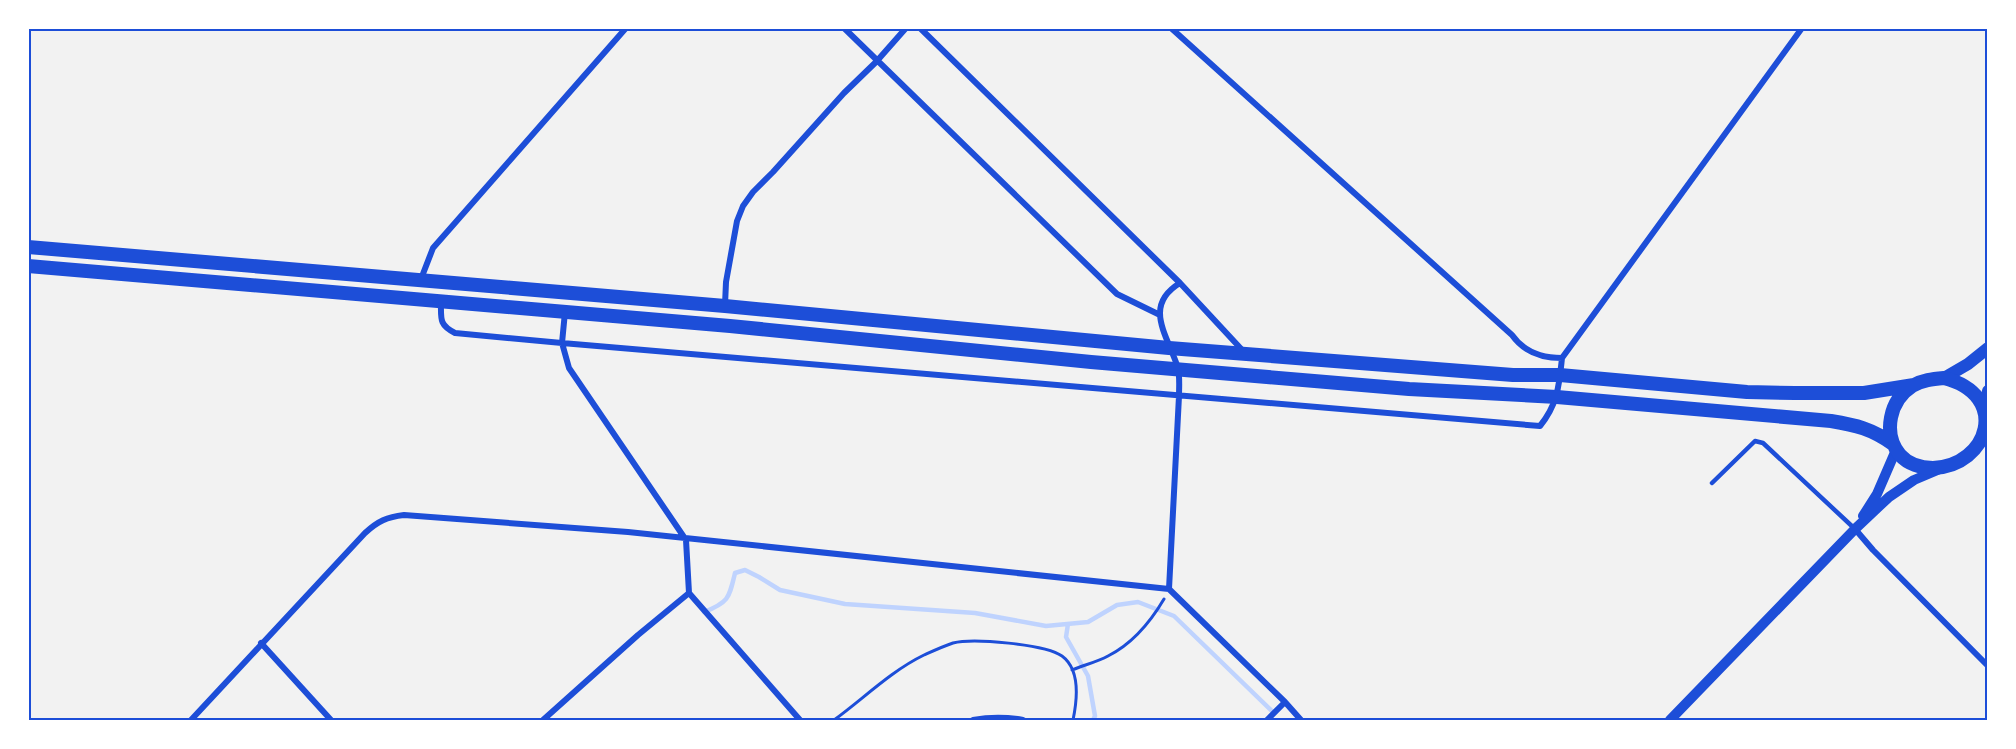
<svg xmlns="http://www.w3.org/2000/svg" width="2016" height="749" font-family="'PT Sans Narrow',sans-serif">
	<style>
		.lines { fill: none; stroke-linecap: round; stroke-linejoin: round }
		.stream { stroke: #bfd3fe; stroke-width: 4.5 }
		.path { stroke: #1d4ed8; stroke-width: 3 }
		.service { stroke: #1d4ed8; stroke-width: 4.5 }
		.minor { stroke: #1d4ed8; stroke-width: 6 }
		.tertiary { stroke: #1d4ed8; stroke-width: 10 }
		.secondary { stroke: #1d4ed8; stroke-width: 12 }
		.primary { stroke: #1d4ed8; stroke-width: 14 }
		.neatline { fill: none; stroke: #1d4ed8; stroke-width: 2 }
	</style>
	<rect width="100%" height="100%" fill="#f2f2f2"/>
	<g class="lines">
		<!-- stream -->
		<path class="stream" d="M704,612c25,-10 25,-14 31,-39l10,-3 14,7 21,13 65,14 130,9 71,13 42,-4 29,-17 21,-3 36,14 100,97
			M1068,624l-2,13 22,39 7,40 -2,4"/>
		<!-- path -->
		<path class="path" d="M1072,670c12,-5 25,-8 36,-14 24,-12 43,-35 56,-57
			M834,720c29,-21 57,-49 90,-65 9,-4 20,-9 29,-12 20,-5 92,1 109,13 19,14 15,45 11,64"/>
		<!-- service -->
		<path class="service" d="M1712,483l43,-42 8,2 92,86"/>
		<!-- minor -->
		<path class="minor" d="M844,28l273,266 43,21
			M920,28l260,255 64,69
			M1171,28l341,307c12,17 29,23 50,23
			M421,279l12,-31 193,-220
			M441,302c0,17 -2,23 14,31l107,10 978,83c18,-22 19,-41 22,-68l240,-330
			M725,305l1,-23 11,-61 6,-15 10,-14 20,-20 71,-79 32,-31 30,-34
			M565,312l-3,31 7,25 117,172
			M1855,529l18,21 115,116
			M686,540l3,53 111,127
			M1169,589l10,-193c0,-8 1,-19 -1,-28 -10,-32 -36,-62 2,-85
			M1169,589l116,113 16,18
			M261,643l70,77
			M191,720l174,-187c13,-12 22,-16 39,-18l224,17 541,57
			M543,720l95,-85 51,-42
			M973,720c16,-3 34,-3 50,0
			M1267,720l18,-18"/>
		<!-- tertiary -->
		<path class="tertiary" d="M1863,516l14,-22 19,-44
			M1670,720l185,-191 34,-32 25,-17 26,-11"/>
		<!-- secondary -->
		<path class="secondary" d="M1944,378l24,-14 20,-16
			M1985,408l3,-17"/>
		<!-- primary -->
		<path class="primary" d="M28,247l697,59 444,42 344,27h47l187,17 48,1h69l50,-8
			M28,266l702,60 361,36 318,27 148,8 274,24c25,4 41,8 62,23
			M1944,378c67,17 45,88 -11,90 -12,0 -25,-4 -33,-13 -18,-22 -10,-55 12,-69 10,-6 21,-7 32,-8z"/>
	</g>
	<!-- border -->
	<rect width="2016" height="749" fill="none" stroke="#ffffff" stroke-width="60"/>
	<rect x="30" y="30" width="1956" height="689" class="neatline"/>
</svg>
